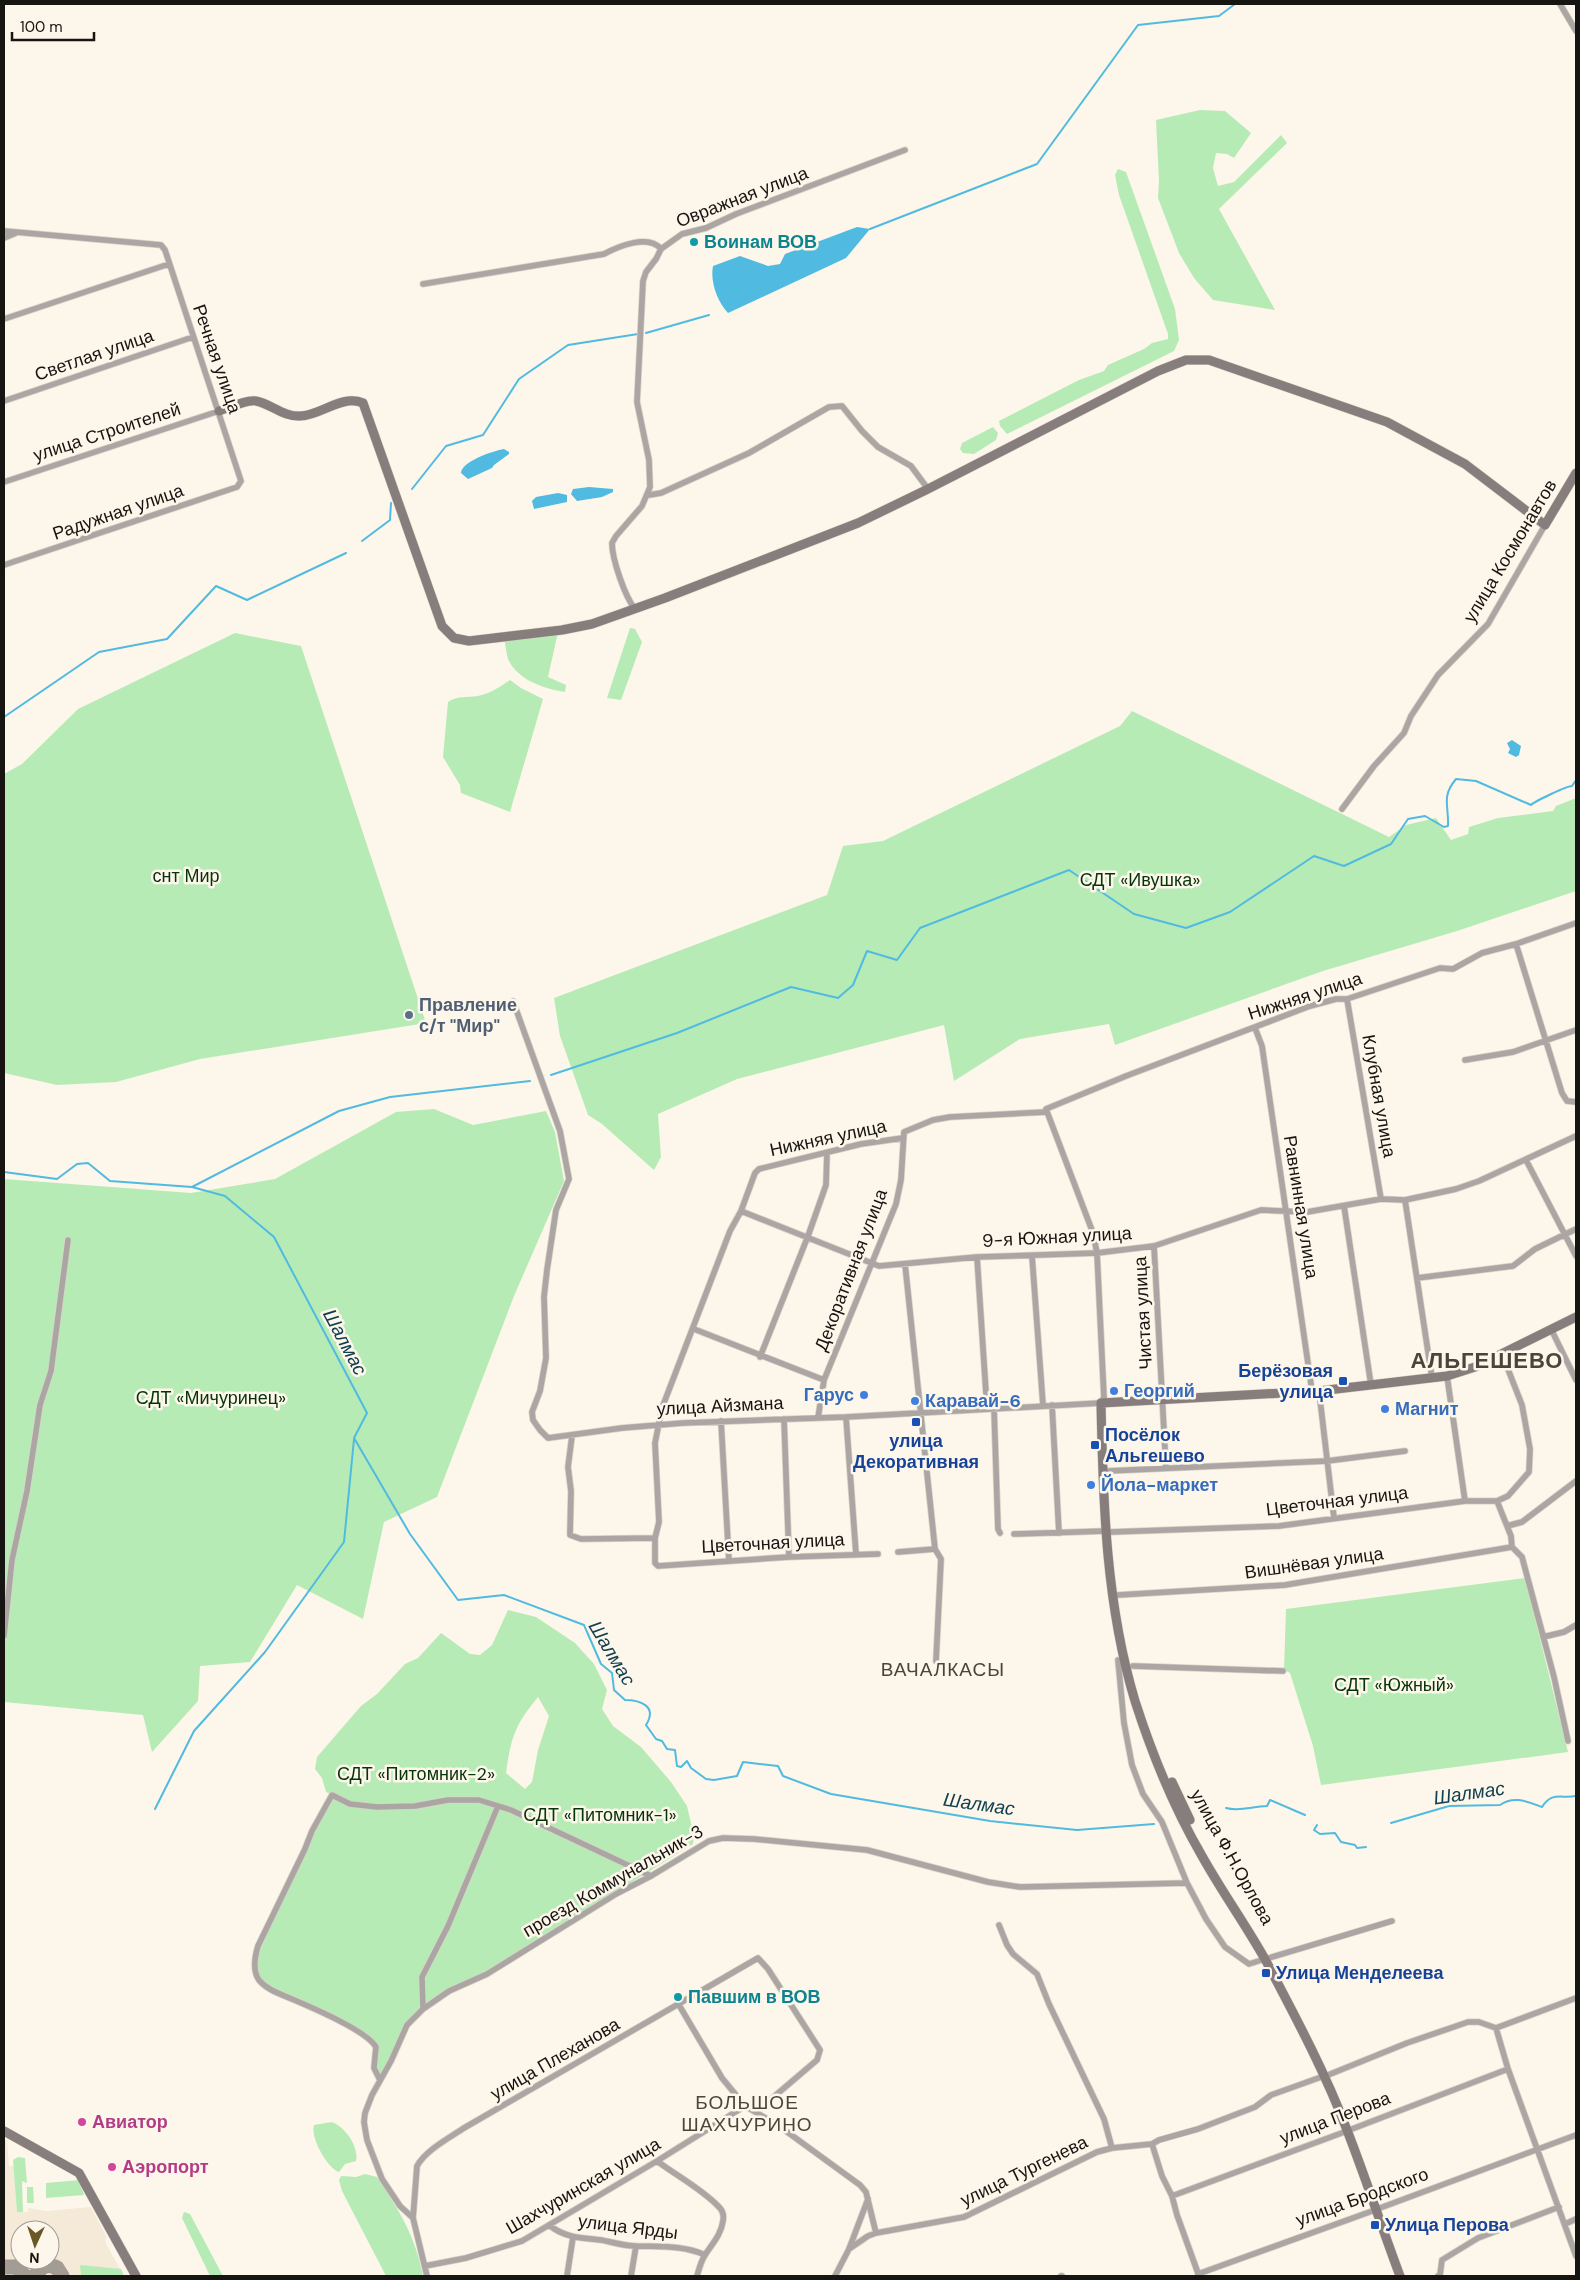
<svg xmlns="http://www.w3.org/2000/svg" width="1580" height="2280" font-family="'DM Sans',sans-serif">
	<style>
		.built { fill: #f5e9d7; fill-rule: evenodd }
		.green { fill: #b7ebb6; fill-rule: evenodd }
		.water { fill: #50bae0 }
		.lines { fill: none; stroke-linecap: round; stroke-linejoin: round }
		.stream { stroke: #50bae0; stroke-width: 2 }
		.taxiway { stroke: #a29c94; stroke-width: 15 }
		.street-casing { stroke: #d8d2c7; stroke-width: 7 }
		.secondary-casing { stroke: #d8d2c7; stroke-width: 10 }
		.street { stroke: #aba5a3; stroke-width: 5.5 }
		.secondary { stroke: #867d7c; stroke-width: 9 }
		.culture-dot { fill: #0f9aa8; stroke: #fdf6ea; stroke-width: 2 }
		.service-dot { fill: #5c6f8a; stroke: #fdf6ea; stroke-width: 2 }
		.transit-dot { fill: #1a4fb4; stroke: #fdf6ea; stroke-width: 2 }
		.shop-dot { fill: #3f7fe0; stroke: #fdf6ea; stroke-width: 2 }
		.hotel-dot { fill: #d1479c; stroke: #fdf6ea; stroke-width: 2 }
		.labels { text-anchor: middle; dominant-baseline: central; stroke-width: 5; stroke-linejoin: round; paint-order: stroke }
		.street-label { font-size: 18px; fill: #171511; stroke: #fdf6ea }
		.culture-label { font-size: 18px; font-weight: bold; fill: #0d838f; stroke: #fdf6ea; text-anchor: start }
		.park-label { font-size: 18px; fill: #063409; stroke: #fdf6ea }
		.service-label { font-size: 18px; font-weight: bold; fill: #4e5e75; stroke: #fdf6ea; text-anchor: start }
		.transit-label { font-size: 18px; font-weight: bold; fill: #164399; stroke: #fdf6ea; text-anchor: start }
		.shop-label { font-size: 18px; font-weight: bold; fill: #366cbe; stroke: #fdf6ea; text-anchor: start }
		.hotel-label { font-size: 18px; font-weight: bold; fill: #b23c85; stroke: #fdf6ea; text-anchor: start }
		.water-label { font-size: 19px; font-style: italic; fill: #114050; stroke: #fdf6ea }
		.neighbourhood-label { font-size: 19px; letter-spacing: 1px; fill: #4a443b; stroke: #fdf6ea }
		.district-label { font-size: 22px; font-weight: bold; letter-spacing: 1px; fill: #4a443b; stroke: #fdf6ea }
	</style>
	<rect width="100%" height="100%" fill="#fdf6ea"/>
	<!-- built -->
	<path class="built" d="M4,2139l3,2 2,25h5l3,46h11v-4l19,3 44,-4 16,31 -2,1 1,5 18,32h-120zM20,2230h30v30h-30z"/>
	<!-- green -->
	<path class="green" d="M1200,110l25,1 26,22 -17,25 -7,-4 -11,-1 -3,15 5,18 16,-4 47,-47 6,8 -68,66 56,101 -62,-10 -19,-22 -15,-25 -21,-55 1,-17 -3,-61z
		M1118,169l8,3 49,137 4,31 -5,11 -167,83 -7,-8 -1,-5 80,-41 25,-9 4,-6 36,-16 8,-6 16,-4v-5l-49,-139 -4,-20z
		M993,427l5,6 -2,7 -22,14 -11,-1 -3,-4 2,-6z
		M630,628l5,1 7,13 -21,58 -14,-2z
		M558,632l-10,45 18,8 -1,7c-20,-3 -48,-12 -57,-33 -2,-6 -2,-13 -4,-20l16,1z
		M235,633l66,13 125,377 -226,36 -84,23 -59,3 -53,-12v-299l18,-10 56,-55z
		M510,680l11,8 22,11 -33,113 -49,-19 -1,-8 -17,-28 5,-55c11,-7 18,-4 30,-6 13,-3 22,-9 32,-16z
		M1132,711l257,126 17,-12 30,-7 15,22 17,-6 1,-7 29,-9 55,-7 3,-5 20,-8v93l-119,40 -134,40 -208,74 -6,-21 -89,15 -66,42 -10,-56 -207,54 -79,35 3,43 -7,13 -52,-46 -14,-9 -28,-79 -6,-38 273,-103 16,-49 40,-5 237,-115z
		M434,1109l39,16 73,-14 9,21 9,49 -50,115 -77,201 -53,25 -21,97 -66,-34 -47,77 -50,4 -2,35 -46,51 -9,-37 -139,-13v-523l187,14 84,-14 121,-67z
		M1525,1578l43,174 -247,33 -8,-39 -23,-73 -6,-3 2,-61z
		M508,1610l28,7 39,26 19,21 13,26 -5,19 11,17 28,21 30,35 16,24 7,30 -1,8 -207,129 -38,17 -25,18v-31l27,-51 48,-117 -3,-1 -48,118 -26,51 -1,34 -13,13 -26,52 -5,-8 1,-21 -7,-10 -106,-54 -7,-10 -1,-16 3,-12 47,-96 7,-18 20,-36 -7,-3 -4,-14 -7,-9 2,-12 44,-51 16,-12 28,-30 13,-6 23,-25 29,21 10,1 12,-10zM538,1697l11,19 -11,34 -6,32 -7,7 -19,-16c5,-36 9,-48 32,-76z
		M332,2122c13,5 27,24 24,39l-11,3 -6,8c-12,-4 -29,-35 -25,-47z
		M18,2157l7,1 2,25 -5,-2 1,31h-6l-4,-52z
		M365,2174l12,3c23,35 38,58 46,99h-37l-44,-85 -3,-11 2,-4 15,1z
		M79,2180l5,15 -38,3v-15z
		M27,2187h6l1,16h-7z
		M184,2212l6,2 33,62h-13l-28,-58z
		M80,2265l41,4 3,7h-43z"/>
	<!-- water -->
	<path class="water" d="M857,227l13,2 -24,29 -118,55c-11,-12 -18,-32 -15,-47l27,-10 28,10 12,-2 5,-10z
		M504,449l5,3v2l-15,11 -2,3 -24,11 -7,-6c1,-12 32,-22 43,-24z
		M589,487l24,2v3l-11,5 -25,4 -6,-7 2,-5z
		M558,493l9,2v7l-33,7 -2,-8 4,-4z
		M1512,740l9,6 -2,9 -3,2 -8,-4 2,-4 -3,-6z"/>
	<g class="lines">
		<!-- stream -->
		<path class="stream" d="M870,229l167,-65 101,-139 81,-9 16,-12
			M646,333l63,-18
			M412,489l34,-43 37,-11 36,-56 49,-34 70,-11
			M362,541l28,-21 1,-17
			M4,717l95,-65 68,-13 49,-53 31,14 99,-47
			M551,1075l126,-42 114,-46 47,11 15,-13 14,-34 30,9 23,-32 149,-58 65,44 52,14 44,-16 84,-56 30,10 47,-22 17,-25 17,-3 19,11 4,-1c1,-21 -7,-29 8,-47l20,2 55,24c4,-4 36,-19 41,-19l4,-6
			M4,1172l53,7 20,-15 11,-1 22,18 82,6 147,-76 51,-14 140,-16
			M192,1187l33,9 49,41 93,176 -13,25 56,96 48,66 46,-5 80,30 17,39 11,9 2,17 11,10c15,0 33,6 21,25l10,14 6,2 5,8 8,1 2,16 4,1 6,-6 4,7 15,11 8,1 23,-4 6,-14 35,4 5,10 48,18 159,27 87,9 77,-6
			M1226,1808c14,4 27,-2 41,-2l3,-6 35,15
			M155,1809l39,-78 71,-79 79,-110 10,-103
			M1391,1823l58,-17 51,-1c14,-10 28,-3 42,2 10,-16 19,-8 34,-11
			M1317,1825l-3,5 6,4 15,-1 6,9 14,3 2,3 9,-1"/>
		<!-- taxiway -->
		<path class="taxiway" d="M4,2267h12l9,9
			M35,2276c6,-9 12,-14 22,-8l5,8"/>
		<!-- street casing -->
		<g class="street-casing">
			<path id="street" d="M1560,4l16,27
				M4,231l157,14 4,5 76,231 -4,6 -233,78
				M4,238l12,-5
				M423,284l181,-30c15,-8 44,-20 57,-5
				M4,319l165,-55
				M4,401l189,-64
				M4,482l215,-71
				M649,495l12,-2 88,-40 80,-46 13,-1 20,25 16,16 33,19 17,23
				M635,609c-10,-12 -23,-50 -23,-66l4,-7 26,-30 8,-19 -1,-27 -12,-58 6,-121 3,-9 10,-13 5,-10 21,-15 24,-6 30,-14 169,-64
				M1342,809l32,-43 30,-33 7,-17 27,-41 50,-51 57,-99
				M1516,944l46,149 5,8 9,1
				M1347,999l34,200
				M513,1001l47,130 9,48 -13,31 -9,60 -3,27 2,61 -6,33 -8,21 1,8 7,10 8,8 74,-10 61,-5 163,-6 255,-14 3,-6
				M1255,1028l7,18 50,345
				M1465,1060l48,-8 63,-22
				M1526,1160l50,96
				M1405,1200l27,178
				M1344,1206l27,179
				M741,1211l138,55 98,-9 120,-4 57,-7 107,-36 46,2 74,-13 24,1 51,-11 23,-8 97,-45
				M1154,1246l12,222
				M1032,1256l11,149
				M977,1257l10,151
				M905,1264l30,285 6,10 -5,102
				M1417,1278l96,-12 22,-17 41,-20
				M694,1329l130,51
				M1551,1329l25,51
				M760,1357l48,-121 18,-51 1,-32
				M1447,1376l18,125
				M1319,1391l15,127
				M1104,1398l-7,-145 -4,-20 -47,-124 80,-33 184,-70 26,-7h11l93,-31 13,1 29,-16 34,-9 60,-21
				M1052,1405l7,128
				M994,1408l4,121 2,4
				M846,1417l10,137
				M818,1418l6,-38 72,-176 5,-24 3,-48 29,-12 17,-3 97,-5
				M784,1419l5,138
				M721,1421l8,140
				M572,1436l-4,31 3,24 -1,44 11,4 74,-1
				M1108,1471l219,-10 78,-10
				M1497,1501l14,35 1,11 10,10 32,120 14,64
				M1507,1526l15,-4 54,-41
				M1111,1532l168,-6 186,-25h32l11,-5 21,-24 1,-23 -8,-44 -20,-51
				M1014,1534l92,-3
				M898,1552l37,-3
				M878,1554l-89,3 -131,9 -3,-3v-25l4,-16 -4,-79 7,-35 68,-177 11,-20 14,-38 4,-4 102,-25 42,-6
				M1118,1595l167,-10 227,-38
				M4,1636l8,-76 15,-69 13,-86 11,-34 17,-131
				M1543,1637l21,-5 12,-7
				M1118,1660l6,63 8,42 11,29 19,28 25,61 19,36 19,28 24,17 16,-5
				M1133,1666l150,5
				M999,1925l8,20 6,9 24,20 12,30 55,115 8,29
				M1269,1958l123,-37
				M679,2005l43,73 23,28 34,20 81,59 6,7 10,41
				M423,2009l-1,-32 26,-51 50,-120
				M1496,2028l12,41 68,187
				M1496,2028l80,-30
				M1328,2075l79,-32 61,-21h11l17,6
				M380,2080l-6,-12 2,-21c-9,-16 -65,-40 -84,-48 -11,-5 -25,-9 -33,-19 -7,-10 -4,-24 -1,-34l47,-97 7,-18 20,-36 18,9 27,3 38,-1 33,-6h31l32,10 140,66
				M1352,2129l156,-60
				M1152,2144l10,32 10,20 5,19 22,61
				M657,2161c20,15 45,28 62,46 4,4 5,9 4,14 -2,14 -11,23 -18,34 -4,6 -6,14 -8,21
				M1172,2196l175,-65
				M1380,2208l196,-73
				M413,2218l4,-52c9,-16 32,-28 47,-38l294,-170 10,11 52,81 -3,10 -61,52
				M1565,2224l11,-5
				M549,2225c16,13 33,13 52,15 11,2 23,6 35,6 23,1 47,-1 69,9
				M849,2249l19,-13 8,-3 88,-16 133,-65 15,-4 40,-4 7,-4 39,-11 57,-22 16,-12 53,-19
				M425,2266l41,-8 56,-17 135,-80 88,-55
				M1198,2274l177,-64
				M427,2276l-14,-58 -13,-12 -18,-27 -15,-39 -3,-18 1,-9 7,-18 19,-34 16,-36 16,-16 26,-18 38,-17 129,-80 35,-18 58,-35 14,-3 31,1 113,11 121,32 32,5 167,-4
				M567,2276l6,-39
				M631,2276l5,-30
				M835,2276l14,-27 19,-50
				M1061,2276h1
				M1438,2276l2,-1 2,-15 36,-22 81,-31"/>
		</g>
		<!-- secondary casing -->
		<g class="secondary-casing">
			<path id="secondary" d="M219,411c8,-3 30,-12 37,-10 15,3 28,16 44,15 21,0 41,-22 63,-13l79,223 12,12 15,3 93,-11 30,-6 73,-26 193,-75 70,-34 230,-118 28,-11h23l178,62 78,42 80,61 31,-52
				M1172,1782l18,38
				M4,2131l75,42 57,103
				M1400,2276c-18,-48 -34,-97 -53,-146 -22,-58 -52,-114 -81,-169 -20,-36 -44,-69 -64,-105 -28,-48 -50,-102 -67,-155 -29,-96 -32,-198 -34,-298l218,-12 128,-15 28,-9 101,-50"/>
		</g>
		<!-- street -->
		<use href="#street" class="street"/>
		<!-- secondary -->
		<use href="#secondary" class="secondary"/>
	</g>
	<!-- markers -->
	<g class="culture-dot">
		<circle cx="694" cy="242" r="5"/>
		<circle cx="678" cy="1997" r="5"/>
	</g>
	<circle class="service-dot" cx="409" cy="1015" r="5"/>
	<g class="transit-dot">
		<rect x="1338" y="1376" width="10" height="10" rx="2.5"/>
		<rect x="911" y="1417" width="10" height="10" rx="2.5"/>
		<rect x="1090" y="1440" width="10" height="10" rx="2.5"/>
		<rect x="1261" y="1968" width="10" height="10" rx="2.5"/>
		<rect x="1370" y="2220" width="10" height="10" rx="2.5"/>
	</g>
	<g class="shop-dot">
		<circle cx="1114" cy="1391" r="5"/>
		<circle cx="864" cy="1395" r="5"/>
		<circle cx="915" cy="1401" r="5"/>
		<circle cx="1385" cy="1409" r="5"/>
		<circle cx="1091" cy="1485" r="5"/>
	</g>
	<g class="hotel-dot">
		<circle cx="82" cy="2122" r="5"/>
		<circle cx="112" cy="2167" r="5"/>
	</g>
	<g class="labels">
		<!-- street labels -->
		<g class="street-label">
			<text transform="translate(742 197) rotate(-21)">Овражная улица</text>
			<text transform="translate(94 355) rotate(-19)">Светлая улица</text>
			<text transform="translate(217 359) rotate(71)">Речная улица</text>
			<text transform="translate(107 432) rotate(-18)">улица Строителей</text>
			<text transform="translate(118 512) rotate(-19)">Радужная улица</text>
			<text transform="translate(1510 551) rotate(-59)">улица Космонавтов</text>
			<text transform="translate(1305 996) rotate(-18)">Нижняя улица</text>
			<text transform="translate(1379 1096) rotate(80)">Клубная улица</text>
			<text transform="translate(828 1138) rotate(-12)">Нижняя улица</text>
			<text transform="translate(1301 1207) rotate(81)">Равнинная улица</text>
			<text transform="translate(1057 1237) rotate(-3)">9-я Южная улица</text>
			<text transform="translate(851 1270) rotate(-69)">Декоративная улица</text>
			<text transform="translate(1143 1313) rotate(-93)">Чистая улица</text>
			<text transform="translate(720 1406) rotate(-3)">улица Айзмана</text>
			<text transform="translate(1337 1501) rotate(-7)">Цветочная улица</text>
			<text transform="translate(773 1543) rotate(-3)">Цветочная улица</text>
			<text transform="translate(1314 1563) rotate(-8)">Вишнёвая улица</text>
			<text transform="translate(1232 1857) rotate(61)">улица Ф.Н.Орлова</text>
			<text transform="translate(613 1881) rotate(-30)">проезд Коммунальник-3</text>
			<text transform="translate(555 2059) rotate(-30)">улица Плеханова</text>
			<text transform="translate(1335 2118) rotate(-21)">улица Перова</text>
			<text transform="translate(1024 2171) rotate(-26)">улица Тургенева</text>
			<text transform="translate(583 2186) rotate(-30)">Шахчуринская улица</text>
			<text transform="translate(1362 2197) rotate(-20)">улица Бродского</text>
			<text transform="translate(628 2227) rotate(7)">улица Ярды</text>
		</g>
		<!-- culture labels -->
		<g class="culture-label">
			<text x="704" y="242">Воинам ВОВ</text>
			<text x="688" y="1997">Павшим в ВОВ</text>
		</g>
		<!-- park labels -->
		<g class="park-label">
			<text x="186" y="876">снт Мир</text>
			<text x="1140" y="880">СДТ «Ивушка»</text>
			<text x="211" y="1398">СДТ «Мичуринец»</text>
			<text x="1394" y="1685">СДТ «Южный»</text>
			<text x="416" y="1774">СДТ «Питомник-2»</text>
			<text x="600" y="1815">СДТ «Питомник-1»</text>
		</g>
		<!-- service labels -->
		<g class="service-label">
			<text x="419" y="1005">Правление<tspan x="419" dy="21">с/т "Мир"</tspan></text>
		</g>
		<!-- transit labels -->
		<g class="transit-label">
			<text x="1333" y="1371" text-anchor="end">Берёзовая<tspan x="1333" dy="21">улица</tspan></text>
			<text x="1105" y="1435">Посёлок<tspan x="1105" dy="21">Альгешево</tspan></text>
			<text x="916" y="1441" text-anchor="middle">улица<tspan x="916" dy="21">Декоративная</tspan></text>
			<text x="1276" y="1973">Улица Менделеева</text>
			<text x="1385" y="2225">Улица Перова</text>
		</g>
		<!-- shop labels -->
		<g class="shop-label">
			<text x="1124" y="1391">Георгий</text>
			<text x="854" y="1395" text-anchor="end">Гарус</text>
			<text x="925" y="1401">Каравай-6</text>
			<text x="1395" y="1409">Магнит</text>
			<text x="1101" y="1485">Йола-маркет</text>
		</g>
		<!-- hotel labels -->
		<g class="hotel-label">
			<text x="92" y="2122">Авиатор</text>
			<text x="122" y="2167">Аэропорт</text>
		</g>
		<!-- water labels -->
		<g class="water-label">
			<text transform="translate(345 1342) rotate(62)">Шалмас</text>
			<text transform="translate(612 1653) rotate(59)">Шалмас</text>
			<text transform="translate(1469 1793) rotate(-8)">Шалмас</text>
			<text transform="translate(979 1804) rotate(8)">Шалмас</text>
		</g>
		<!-- neighbourhood labels -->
		<g class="neighbourhood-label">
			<text x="943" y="1669">ВАЧАЛКАСЫ</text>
			<text x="747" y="2102">БОЛЬШОЕ<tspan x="747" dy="22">ШАХЧУРИНО</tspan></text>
		</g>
		<!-- district labels -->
		<g class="district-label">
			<text x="1487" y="1360">АЛЬГЕШЕВО</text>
		</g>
	</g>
	<!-- border -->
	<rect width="1580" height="2280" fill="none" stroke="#171511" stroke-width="10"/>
	<!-- north arrow -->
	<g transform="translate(35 2245) rotate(183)"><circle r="24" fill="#fdf6ea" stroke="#a19c93"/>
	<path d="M0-4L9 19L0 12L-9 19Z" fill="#695725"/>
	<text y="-8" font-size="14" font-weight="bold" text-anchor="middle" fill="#171511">N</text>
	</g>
	<!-- scale -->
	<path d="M12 32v8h82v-8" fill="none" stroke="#171511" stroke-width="2.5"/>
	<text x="20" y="32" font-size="15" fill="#171511" stroke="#fdf6ea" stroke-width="4" paint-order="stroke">100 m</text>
</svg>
